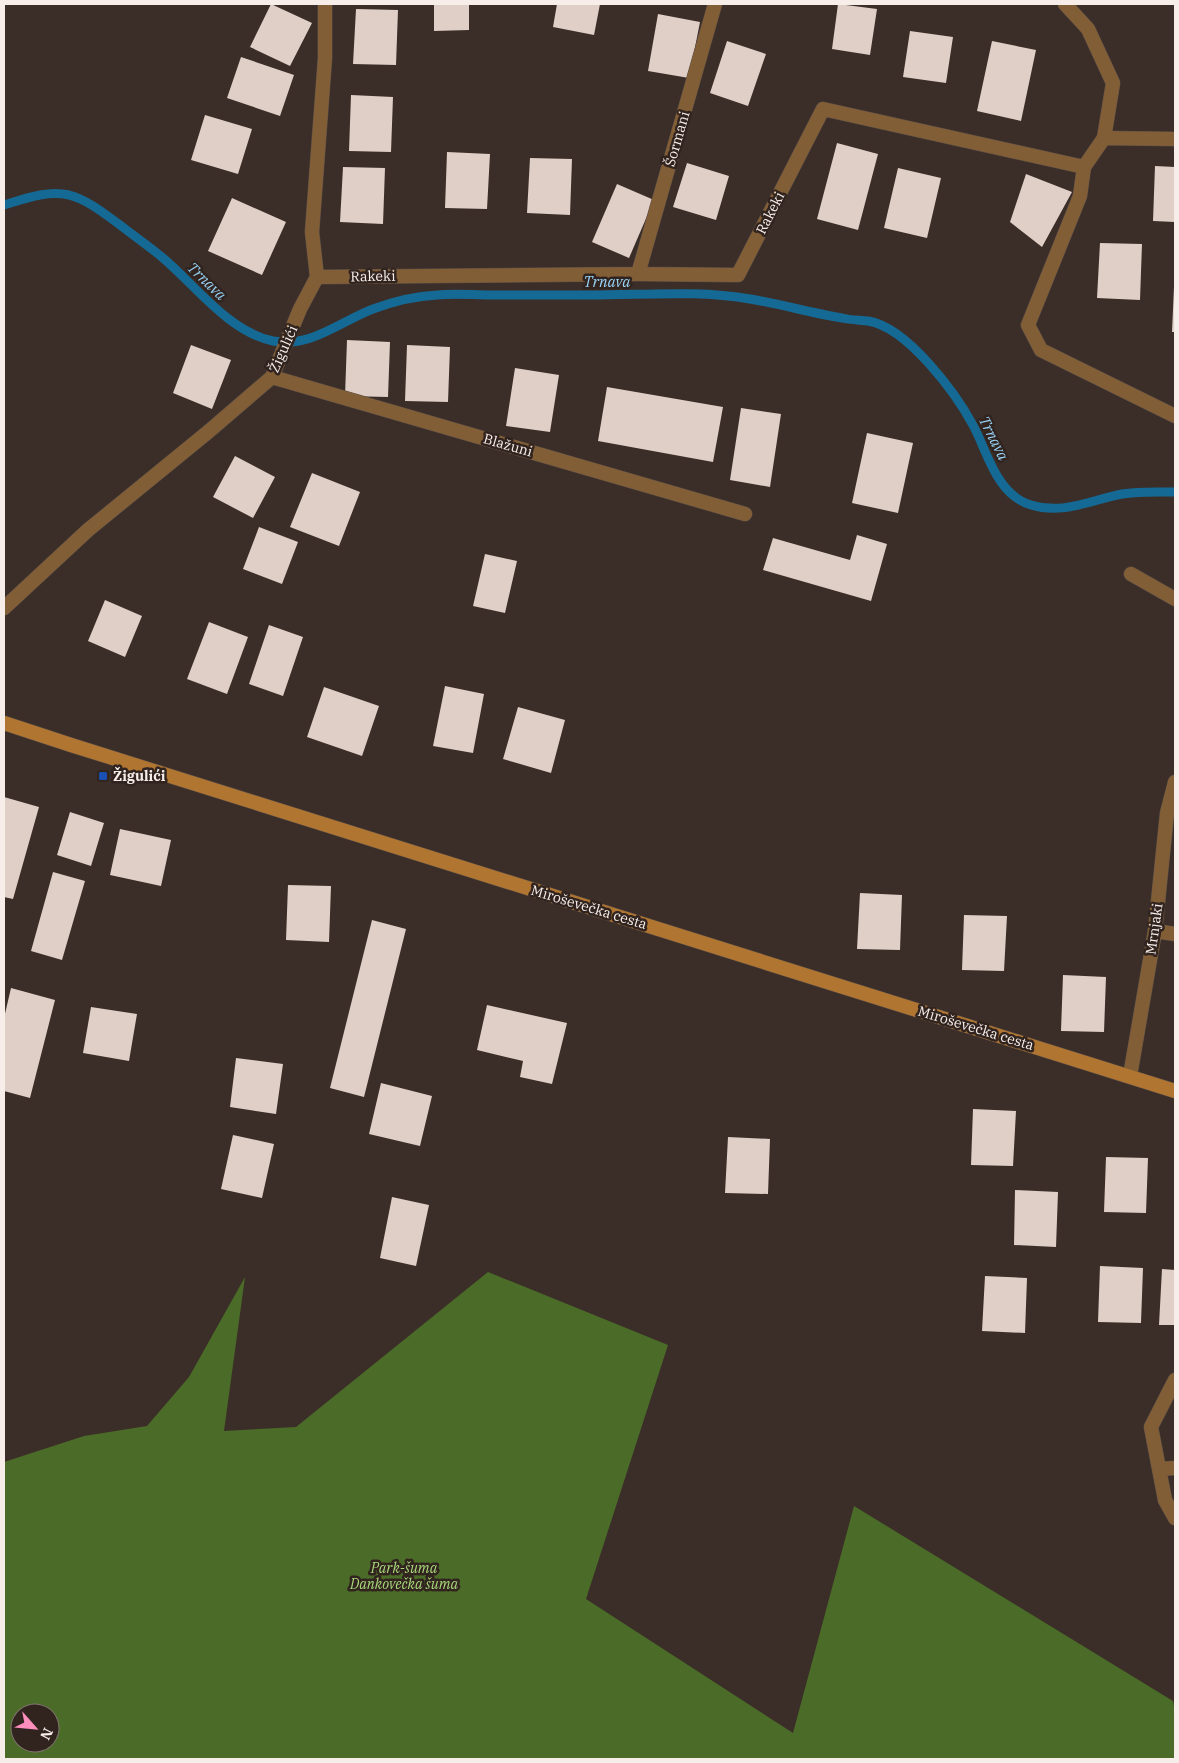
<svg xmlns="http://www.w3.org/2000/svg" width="1179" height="1763" font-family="'IBM Plex Serif',serif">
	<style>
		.forest { fill: #4b6b28; fill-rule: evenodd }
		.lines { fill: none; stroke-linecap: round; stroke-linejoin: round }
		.stream { stroke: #146a95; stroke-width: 9 }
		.building { fill: #e0cfc7 }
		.service-casing { stroke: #594d47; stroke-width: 15 }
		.minor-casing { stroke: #594d47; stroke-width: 15 }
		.secondary-casing { stroke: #594d47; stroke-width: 15 }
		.service { stroke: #825e36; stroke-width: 14 }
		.minor { stroke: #825e36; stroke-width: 14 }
		.secondary { stroke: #af7531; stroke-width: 14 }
		.transit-dot { fill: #1a4fb4; stroke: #31241f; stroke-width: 2 }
		.labels { text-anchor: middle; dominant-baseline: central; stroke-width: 5; stroke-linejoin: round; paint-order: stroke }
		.street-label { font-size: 14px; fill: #f7eeea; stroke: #31241f }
		.poi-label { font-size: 14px; font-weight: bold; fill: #f7eeea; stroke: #31241f; text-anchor: start }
		.park-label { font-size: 14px; font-style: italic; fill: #a8d87a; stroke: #31241f }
		.water-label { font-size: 15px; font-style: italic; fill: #98d3f8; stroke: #31241f }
	</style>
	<rect width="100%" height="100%" fill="#3b2e28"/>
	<!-- forest -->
	<path class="forest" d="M488,1272l180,73 -82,254 207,134 61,-227 319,195 2,10v48h-1171v-297l80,-26 63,-10 42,-49 56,-100 -21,154 72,-4zM20,1713h30v30h-30z"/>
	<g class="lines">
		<!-- stream -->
		<path class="stream" d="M4,205c20,-6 43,-15 65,-10 19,5 36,19 51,30 14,11 29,21 43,33 32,27 66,74 110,83 38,7 66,-19 100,-32 19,-7 43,-13 64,-14 18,-2 36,0 54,0 33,0 66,0 100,0 52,0 108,-5 159,4 31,5 61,14 92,19 8,2 17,2 26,3 39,6 88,72 106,106 14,27 23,68 57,78 32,10 60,-5 91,-11 17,-3 36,-2 53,-2"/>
	</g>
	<!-- building -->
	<path class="building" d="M271,4l41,19 -22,43 -40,-19z
		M434,4h35v26l-35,1z
		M557,4h43l-6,31 -41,-8z
		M838,4l39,5 -7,46 -38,-6z
		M356,9l42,1 -2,55 -43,-1z
		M658,14l42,8 -11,56 -41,-7z
		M910,31l43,6 -7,46 -43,-6z
		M727,41l39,13 -18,52 -38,-13z
		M992,41l44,9 -15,71 -44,-10z
		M241,57l53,18 -14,41 -53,-18z
		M351,95l42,2 -2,55 -42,-1z
		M205,115l47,14 -14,45 -47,-14z
		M837,143l41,11 -20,76 -41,-11z
		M447,152l43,2 -3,55 -42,-1z
		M530,158l42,1 -2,56 -43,-2z
		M687,163l42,13 -13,44 -43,-13z
		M1155,166l20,1v55l-22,-1z
		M343,167l42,1 -2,56 -43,-2z
		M898,168l43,10 -14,60 -43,-10z
		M1026,174l46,18 -30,55 -32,-25z
		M617,184l37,16 -25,58 -37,-16z
		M232,198l54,24 -24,53 -54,-24z
		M1100,243l42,1 -2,56 -43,-2z
		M1174,287h1v45h-3z
		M347,340l43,2 -2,55 -43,-1z
		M191,345l40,15 -19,49 -39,-16z
		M407,345l43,2 -2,55 -43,-1z
		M515,368l44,7 -9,57 -44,-6z
		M607,387l116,20 -10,55 -115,-21z
		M741,408l40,6 -11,73 -40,-7z
		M867,433l46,10 -15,70 -46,-10z
		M235,456l40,21 -22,41 -40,-21z
		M312,473l48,19 -21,54 -49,-19z
		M259,527l39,15 -16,42 -39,-15z
		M857,535l30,9 -16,57 -108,-31 10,-32 77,22z
		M485,554l32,7 -12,52 -32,-7z
		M105,600l37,16 -17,41 -37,-16z
		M209,622l39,15 -21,57 -40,-15z
		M269,625l34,12 -20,59 -34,-12z
		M445,686l39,8 -11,59 -40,-7z
		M324,687l55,19 -17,50 -55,-19z
		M518,707l47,13 -14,53 -48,-14z
		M4,797l35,10 -26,92 -9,-2z
		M70,812l34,11 -13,43 -34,-11z
		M120,829l51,11 -10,46 -51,-11z
		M53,872l32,9 -23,79 -31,-9z
		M288,885l43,1 -2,56 -43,-2z
		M860,893l42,2 -2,55 -43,-1z
		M964,915l43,1 -3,55 -42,-1z
		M372,920l34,9 -42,168 -34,-9z
		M1063,975l43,2 -2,55 -43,-1z
		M11,988l44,12 -25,98 -26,-7v-73z
		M487,1005l80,18 -15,61 -32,-7 3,-16 -46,-11z
		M91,1007l46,7 -8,47 -46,-8z
		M236,1058l47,6 -7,50 -46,-7z
		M381,1083l51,13 -12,50 -51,-12z
		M973,1109l43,2 -3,55 -42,-1z
		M233,1135l41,9 -12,54 -41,-9z
		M728,1137l42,2 -2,55 -43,-1z
		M1106,1157l42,1 -2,55 -42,-1z
		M1015,1190l43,2 -2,55 -42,-2z
		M392,1197l37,8 -13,61 -36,-8z
		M1100,1266l43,2 -2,55 -43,-1z
		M1162,1269l13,1v55h-16z
		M985,1276l42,2 -2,55 -43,-2z"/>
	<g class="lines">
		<!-- service casing -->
		<g class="service-casing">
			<path id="service" d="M1065,4l23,25 25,54 -9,55
				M1155,931l20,3"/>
		</g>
		<!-- minor casing -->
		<g class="minor-casing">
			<path id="minor" d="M1084,167l-4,29 -52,129 13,25 134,66
				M638,274l77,-270
				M317,277l321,-3 100,1 85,-166 261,58 20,-29 71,1
				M272,377l473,137
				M1131,574l44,25
				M4,608l84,-78 120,-98 64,-55 28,-68 17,-32 -5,-45 13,-174v-54
				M1130,1076l25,-145 12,-118 8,-31
				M1175,1380l-24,47 14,73 10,18
				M1159,1469l16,-1"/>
		</g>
		<!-- secondary casing -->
		<g class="secondary-casing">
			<path id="secondary" d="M4,723l67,22 1104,346"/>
		</g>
		<!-- service -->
		<use href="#service" class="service"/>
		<!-- minor -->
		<use href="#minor" class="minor"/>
		<!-- secondary -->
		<use href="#secondary" class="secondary"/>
	</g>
	<!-- markers -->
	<rect class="transit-dot" x="98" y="771" width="10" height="10" rx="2.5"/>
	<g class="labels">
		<!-- street labels -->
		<g class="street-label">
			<text transform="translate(677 139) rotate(-74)">Šormani</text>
			<text transform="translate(770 213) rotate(-63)">Rakeki</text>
			<text transform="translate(373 276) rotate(-1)">Rakeki</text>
			<text transform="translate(283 349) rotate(-66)">Žigulići</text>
			<text transform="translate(508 445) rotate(16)">Blažuni</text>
			<text transform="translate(589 907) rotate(17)">Miroševečka cesta</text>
			<text transform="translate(1154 929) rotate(-82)">Mrnjaki</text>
			<text transform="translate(976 1028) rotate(17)">Miroševečka cesta</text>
		</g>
		<!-- poi labels -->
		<g class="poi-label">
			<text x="113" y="776">Žigulići</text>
		</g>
		<!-- park labels -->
		<g class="park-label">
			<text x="404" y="1568">Park-šuma<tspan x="404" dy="16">Dankovečka šuma</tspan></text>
		</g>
		<!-- water labels -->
		<g class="water-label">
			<text transform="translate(207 281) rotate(44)">Trnava</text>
			<text x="607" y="281">Trnava</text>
			<text transform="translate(994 438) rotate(63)">Trnava</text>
		</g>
	</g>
	<!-- border -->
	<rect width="1179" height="1763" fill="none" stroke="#f7eeea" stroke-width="10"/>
	<!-- north arrow -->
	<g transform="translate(35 1728) rotate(117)"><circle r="24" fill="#31241f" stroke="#807570"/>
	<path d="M0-4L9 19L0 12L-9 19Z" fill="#fe8ebc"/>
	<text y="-8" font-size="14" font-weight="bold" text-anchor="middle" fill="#f7eeea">N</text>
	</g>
</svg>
